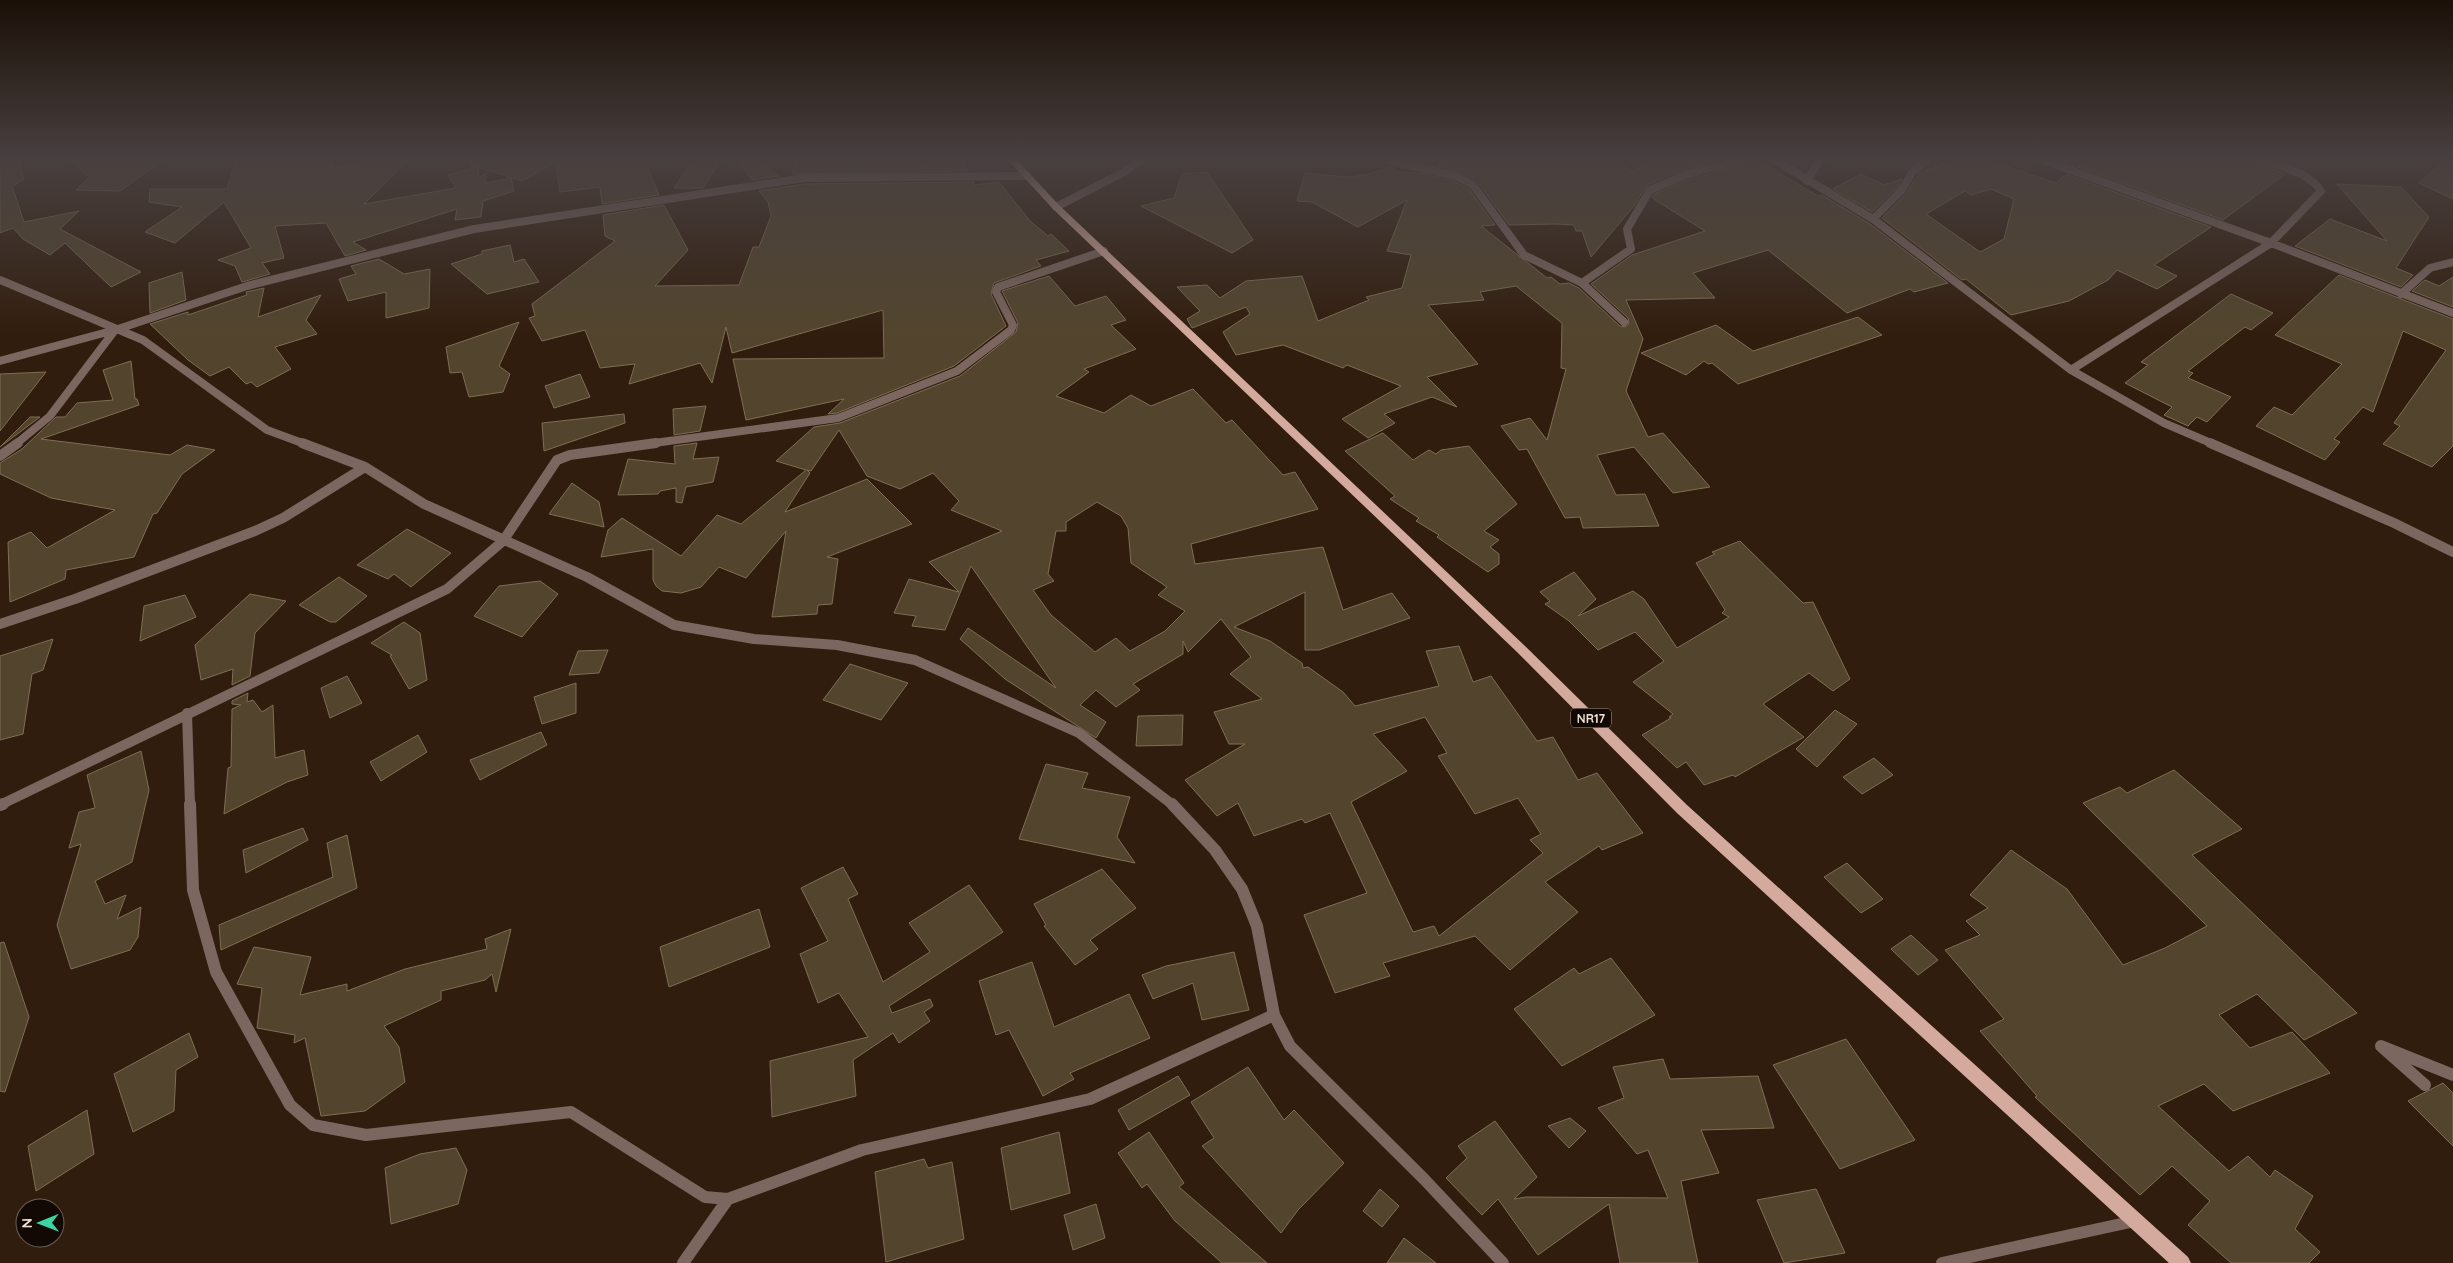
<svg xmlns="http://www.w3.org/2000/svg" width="2453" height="1263" font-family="Quicksand,sans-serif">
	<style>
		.building { fill: #53452d; stroke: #7d6e54; fill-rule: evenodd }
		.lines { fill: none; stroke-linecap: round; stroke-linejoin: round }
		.minor-far2 { stroke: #7b6660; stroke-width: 8 }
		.minor-far1 { stroke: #7b6660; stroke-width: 10 }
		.minor { stroke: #7b6660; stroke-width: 12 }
		.primary { fill: #d5aa9e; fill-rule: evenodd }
		.labels { text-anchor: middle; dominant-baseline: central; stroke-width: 4; stroke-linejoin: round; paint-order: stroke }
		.shield { fill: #120904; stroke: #aea198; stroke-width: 1 }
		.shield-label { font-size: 12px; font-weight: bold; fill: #f1e2d8 }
	</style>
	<rect width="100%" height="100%" fill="#311d0d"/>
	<!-- building -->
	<path class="building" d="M13,160h5l6,19 -12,7 12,36 55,-11 -19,18 81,43 -30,15 -46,-44 -15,12 -27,-16 -10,-11 -13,5v-71l5,-1 1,4z
		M70,160h93l-43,31 -44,-1 13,-13z
		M236,160h96v8l49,-8h27l-44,44 92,-16 -8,-13 30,-8 1,10 7,-4 -1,10 26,-5 3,13 -31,10 -2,16 -26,3 2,-11 -104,33 13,8 -21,6 -19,-33 -51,3 9,32 -22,5 8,11 -28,8 -7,-16 -17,-6 33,-12 -27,-46 -49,41 -30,-11 37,-25 -33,-5 1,-13h77z
		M472,160h172l15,35 -57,9 -2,-17 -40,5 -4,-30 -34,19 -51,-16z
		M694,160h27l-18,28h-29z
		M738,160h22l19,16 -27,4z
		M796,160h126v5l23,-5h17l6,11 -176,3z
		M1443,160h174l15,12 16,-12h67l-34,11 -34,14 -13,21 -43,51 -9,-26h-6l-2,-6 -18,-1 -47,1 -32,-44 -19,-10 -21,-5z
		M1742,160h15l61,36 4,-1 48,29 78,59 -34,9 -4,-3 -63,24 -79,-63 -75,23 22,25 -89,2 17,39 -17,52 22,46 15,-4 47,54 -37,6 -39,-46 -37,8 19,40 29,-1 14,32 -76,2 -3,-11 -15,1 -38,-69 -8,1 -18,-24 29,-8 17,22 19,-71 -5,-1 1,-45 -46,-37 -36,6 4,8 -56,5 50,59 -51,13 30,30 -25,-10 -48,17 11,9 -27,15 -26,-19 59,-33 -54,-21 -4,3 -60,-23 -47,10 -13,-23 27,-18 -4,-7 -54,21 -5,-9 13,-8 -23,-24 30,-2 13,13 26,-17 56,-5 16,45 51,-21 -3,-3 36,-9 9,-33 -24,-4 20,-51 -49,27 -46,-25 -15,-1 8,-28 43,4 18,-2 25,-8 7,5 22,1 34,8 15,8 26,36 -14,1 66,52 4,-1 9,7 9,-1 10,5 41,38 5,1 4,-3 -1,-6 -37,-34 41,-29 73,-24 -53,-33 2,-4 31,-13 53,-16z
		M1956,160h32l68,23 6,-6 6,-2 143,52 -57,38 23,11 -20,13 -40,-19 -9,10 -39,21 -58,14 -45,-36 -4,1 -80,-62 24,-24 13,-21zM1991,189l23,10 -10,40 -24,13 -54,-38 39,-23 6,4z
		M2086,160h172l4,5 23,9 -62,46 -145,-53z
		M2446,160h7v39l-34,-16z
		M1207,172l46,68 -21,13 -91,-47 33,-8 8,-24z
		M1861,174l23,11 18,-6 -4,8 -26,25 -39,-23z
		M974,182l1,3 24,-3 31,39 18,15 3,-2 18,17 -33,9 5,6 -47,17 -3,11 15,32 -52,40 -117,47 -9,1 16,-15 -98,21 -13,-61 151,-1 -1,-48 -151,43 -6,-26 -14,56 -12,-20 -71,21 6,-20 -35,4 -15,-38 -43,11 -13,-23 6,-2 -3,-12 83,-63 -10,-5 -2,-21 61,-10 24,45 -33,36 84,-1 14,-38h6l12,-31 -3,-14 -9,-11 45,-7z
		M2337,184l64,3 28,30 -33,51 17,7 -12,12 -106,-41 35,-27 57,22z
		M510,245l4,17 10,-3 15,23 -52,12 -36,-30 31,-10v-3z
		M379,259l25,15 26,-5 -1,39 -43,10v-26l-38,9 -9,-22 17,-5 -5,-8z
		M182,272l4,28 -36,13 -1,-30z
		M2339,275l114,44v127l-21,21 -49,-23 17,-18 -6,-3 52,-73 -43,-19 -30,81 -10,-5 -29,32 6,3 -15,18 -69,-34 18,-19 18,8 50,-51 -67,-29z
		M1049,276l26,30 31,-10 20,24 -15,5 25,24 -52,20 5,3 -33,24 48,17 27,-18 20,11 42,-17 33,34 6,-3 51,55 12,-3 23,37 -127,35 4,20 128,-17 20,63 49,-17 18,25 -91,32h-14v-58l-71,35 36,14 32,22 1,5 5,-1 35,25 12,14 84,-20 -13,-35 33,-5 14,36 18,-6 46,65 16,-4 25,43 19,-7 46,60 -41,17 -3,-4 -54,36 33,30 -68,58 -35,-34 -92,27 7,13 -55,17 -31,-78 63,-22 -37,-80 -25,10 -3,-4 -48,17 -16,-33 -21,13 -32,-36 60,-36h-16l-15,-32 48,-13 -32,-25 21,-17 -30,-38 -33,33 -5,-11v13l-50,30 7,6 -24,17 -20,-17 -16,15 26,17 -10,16 -91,-59 -45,-40 8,-11 88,60 -85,-122 -26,64 -33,-4 4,-10 -22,-3 15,-34 50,13 -30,-30 73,-31 -51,-21 8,-9 -26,-28 -33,16 -33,-13 -28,-46 -28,41 -4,-1 3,3 -25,39 82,-33 45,45 -85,33 11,2 -6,45 -14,1 -1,9 -45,3 14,-86 -40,47 -27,-11 -18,20 -20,6 -19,-2 -6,-5 -3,-6v-31l-52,8 7,-27 14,-12 59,38 36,-41 24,9 65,-54 -30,-9 38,-34 26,-4 120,-47 56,-44 2,-9 -16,-32zM1097,502l24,14 7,12 3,35 36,24 -9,8 27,16 -20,20 -35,20 -14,-13 -21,14 -44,-37 -18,-25 21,-9 -6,-7 8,-43h10v-9zM1425,717l22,36 -9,3 37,58 43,-16 23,36 -11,6 13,13 -104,83 -5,-10 -21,6 -62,-130 56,-31 -34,-37z
		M2453,277v30l-41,-16 13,-11 14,6z
		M264,288l-6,29 63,-22 -15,25 11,14 -42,13 16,22 -34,18 -6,-5 -5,2 -17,-17 -19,9 -22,-16 -38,-36 38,-12v3l59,-20 -1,-3z
		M2231,294l42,19 -22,17 -6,-3 -57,44 5,2 -5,5 43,19 -24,25 -10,-5 -9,9 -24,-11 8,-8 -47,-24 23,-18 -7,-3z
		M1858,317l24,18 -144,49 -26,-21 -4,1 -4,-3 -18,14 -45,-22 75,-28 37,26z
		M519,322l-20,44 11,8 -7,18 -34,5 -7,-25 -12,1 -4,-26z
		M131,361l4,38h2l2,6 -98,34 129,16 17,-10 28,5 -33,24 -25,39 -4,1 -19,43 -68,13 -1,9 -55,23 -2,-60 23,-10 16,16 68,-38 -64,-12 -51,-24v-11l22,-14 34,-32h9l12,-14 36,-3 -10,-30z
		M46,372l-46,59v-57z
		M580,374l10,23 -36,11 -9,-22z
		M706,406l-6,25 -26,4 -1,-26z
		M624,414l1,9 -81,28 -2,-28z
		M30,417h10l-40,30z
		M1383,433l30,27 16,-10 7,4 5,-4 28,-4 48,58 -33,27 15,9 -9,7 9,7v10l-11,8 -51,-35 2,-2 -23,-14 3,-3 -29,-19 5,-3 -50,-45z
		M697,443l-4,16 26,-2 -6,25 -27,5 -4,16 -6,-1v-14l-16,3 -2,3 -40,1 10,-36 47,5 -1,-18z
		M572,483l27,19 5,25 -55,-13z
		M407,529l44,24 -40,34 -17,-13 -6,5 -31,-14z
		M1740,541l63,62 10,-1 37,77 -17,12 -24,-18 -46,31 41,33 -69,40 -2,-2 -29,10 -18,-23 -9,6 -35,-33 29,-17 -2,-1 4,-3 -40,-32 31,-21 -29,-29 -37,18 -29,-29 -24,-17 5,-3 -10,-9 34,-20 22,27 -18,17 55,-25 11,8 33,49 52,-31 -7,-4 3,-3 -29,-47 19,-9 -3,-2z
		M339,577l28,19 -31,26h-6l-31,-17z
		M540,581l18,13 -36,43 -48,-21 25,-30z
		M250,594l36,7 -31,32 -5,43 -18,9 1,-16 -32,11 -6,-35z
		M185,595l11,22 -56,24 4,-35z
		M404,622l16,11 7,47 -18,9 -19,-33 2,-1 -21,-12z
		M53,639l-10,31 -11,4 -9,60 -23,6v-84z
		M608,650l-9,23 -30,2 9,-24z
		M850,664l58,19 -27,37 -58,-20z
		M347,676l15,27 -32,15 -9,-30z
		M576,683v30l-34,11 -8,-27z
		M248,693l-1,9 6,-2 9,12 11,-7 2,53 29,-8 4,25 -21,7 -63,32 4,-46 3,-1 1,-58 9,-4 -9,-1v-3z
		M1835,710l22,14 -40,43 -21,-18z
		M1183,715l-1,30 -46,1 2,-30z
		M541,732l6,13 -67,35 -10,-20z
		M418,735l9,17 -46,29 -11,-19z
		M141,751l8,39 -17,72 -37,19 10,23 21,-9 -9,24 24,-12 -3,30 -8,13 -59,19 -14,-44 24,-81 -12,4 10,-36 16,-4 -8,-33z
		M1874,758l19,17 -31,19 -19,-17z
		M1046,764l42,9 -6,15 48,9 -13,40 18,26 -116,-24z
		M2174,770l68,59 -50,26 165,158 -53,27 -47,-46 -38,21 31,33 42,-16 38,41 -97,38 -29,-27 -46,22 71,65 19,-15 22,21 5,-7 38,26 -18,33 25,23 -11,11h-78l-43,-38 22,-24 -38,-35 -32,29 -105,-98 2,-1 -57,-65 24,-12 -59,-69 35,-15 -14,-14 22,-13 -18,-13 41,-45 56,39 56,76 42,-17 42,-22 -124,-123 37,-16 7,6z
		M303,828l5,12 -62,33 -3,-23z
		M347,835l10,53 -136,62 -2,-25 114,-48 -6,-34z
		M1847,863l36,36 -22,14 -37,-36z
		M843,867l15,27 -10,5 35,83 47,-30 -21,-29 60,-38 34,47 -114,74 3,7 38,-14 3,7 -9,6 6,9 -31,22 -6,-10 -40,27 3,36 -84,21 -2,-56 98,-24 -29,-44 -21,10 -18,-49 28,-13 -27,-53z
		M1102,869l34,39 -46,32 8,9 -23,16 -31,-39 2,-1 -12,-21z
		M759,909l11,38 -101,40 -9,-40z
		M511,929l-15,63 -4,-18 -7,6 -44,11v9l-57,26 15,21 6,35 -40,29 -44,5 -16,-78 -11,5 1,-8 -38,-7 5,-40 -25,-4 17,-37 57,10 -11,38 47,-11v7l58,-22 82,-20 -2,-10z
		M1911,935l27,25 -20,15 -27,-26z
		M4,942l25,75 -24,75 -5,-1v-148z
		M1234,952l15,58 -47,10 -9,-37 -40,16 -11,-24 24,-9z
		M1611,958l44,57 -93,51 -48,-57 60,-41 5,6z
		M1032,962l22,65 75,-33 21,44 -80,35 4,6 -31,17 -34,-66 -13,5 -17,-54z
		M189,1033l9,24 -22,13 -2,41 -41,21 -19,-58z
		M1846,1039l69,101 -75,29 -67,-104z
		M1663,1059l7,20 88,-3 16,52 -73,2 18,43 -38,8 17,82h-78l-11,-59 -71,51 -40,-56 -16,16 -36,-37 21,-20 -9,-12 37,-25 42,56 -23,22 12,-2 142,1 -20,-48 -11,4 -39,-46 26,-10 -11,-31z
		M1248,1067l36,53 10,-10 50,53 -46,47 -17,23 -79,-87 12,-8 -23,-36z
		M1178,1076l12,19 -61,35 -11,-20z
		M2443,1083l10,10v53l-45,-45z
		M87,1110l7,44 -58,37 -8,-45z
		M1570,1118l16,13 -17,17 -21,-22z
		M1059,1132l11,61 -59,17 -10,-62z
		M1149,1132l35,51 -5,4 88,76h-45l-47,-42 -28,-37 -5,4 -24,-35z
		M456,1148l11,22 -9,34 -67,20 -6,-56 35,-14z
		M924,1159l4,9 24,-6 12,77 -78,23 -11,-90z
		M1380,1189l19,17 -17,21 -19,-16z
		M1816,1189l29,64 -61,10 -27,-63z
		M1096,1204l9,34 -32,12 -9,-35z
		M1404,1238l32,25h-49z"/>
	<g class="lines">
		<!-- minor-far2 -->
		<path class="minor-far2" d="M1775,160l98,59 198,151 93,53 49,21
			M2043,160l228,83 182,70
			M1392,161l64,15 17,9 51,70 58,28 42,39
			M1807,181l13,-21
			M1056,207l68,-35 16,-12
			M1873,219l29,-29 11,-19 14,-11
			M0,280l143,60 124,90 38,14
			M1582,283l49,-34 -4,-20 23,-39 33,-14 53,-16
			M2401,294l29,-26 23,-6
			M0,361l115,-31 132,-44 227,-57 330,-51 223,-2
			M2071,370l200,-127 50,-52c-13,-19 -37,-23 -57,-31
			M16,444l34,-28 65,-86
			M647,444l191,-26 119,-47 54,-41 2,-5 -17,-33 2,-5 106,-36"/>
		<!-- minor-far1 -->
		<path class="minor-far1" d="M302,443l63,24 59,37 163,73 87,48 80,14 83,6 78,15 164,73 94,72
			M2210,443l184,80 59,29
			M0,456l18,-13
			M0,624l75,-25 180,-68 28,-13 82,-51
			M187,713l3,92
			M0,805l447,-216 56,-48 54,-81 13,-5 86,-12"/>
		<!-- minor -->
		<path class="minor" d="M190,804l3,86 23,82 74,133 23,20 53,10 205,-23 134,85 23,2 134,-49 228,-51 184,-84
			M1172,804l43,46 27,39 15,37 17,89 16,31 134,133 79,84
			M0,805l3,-1
			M2425,1085l-44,-39 72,29
			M683,1263l45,-64
			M1942,1263l193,-42"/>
		<!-- primary -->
		<path class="primary" d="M1008,160h9l42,45 466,441 162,159 501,452 3,6h-22l-492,-450 -160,-161 -464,-443z"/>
	</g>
	<!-- sky -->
	<linearGradient id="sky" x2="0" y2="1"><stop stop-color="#1b1007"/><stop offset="0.47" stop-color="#484040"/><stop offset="1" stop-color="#484040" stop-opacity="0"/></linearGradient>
	<rect width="2453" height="337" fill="url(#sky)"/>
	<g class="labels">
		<!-- shield labels -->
		<rect class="shield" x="1571" y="708.5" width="40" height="19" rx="4"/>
		<g class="shield-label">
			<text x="1591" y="718">NR17</text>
		</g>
	</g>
	<!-- north arrow -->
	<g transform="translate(40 1223) rotate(269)"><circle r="24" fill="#120904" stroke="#6b6059"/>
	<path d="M0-4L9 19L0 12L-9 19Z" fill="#3cd4a4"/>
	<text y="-8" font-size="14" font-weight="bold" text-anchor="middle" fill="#f1e2d8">N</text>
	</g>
</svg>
